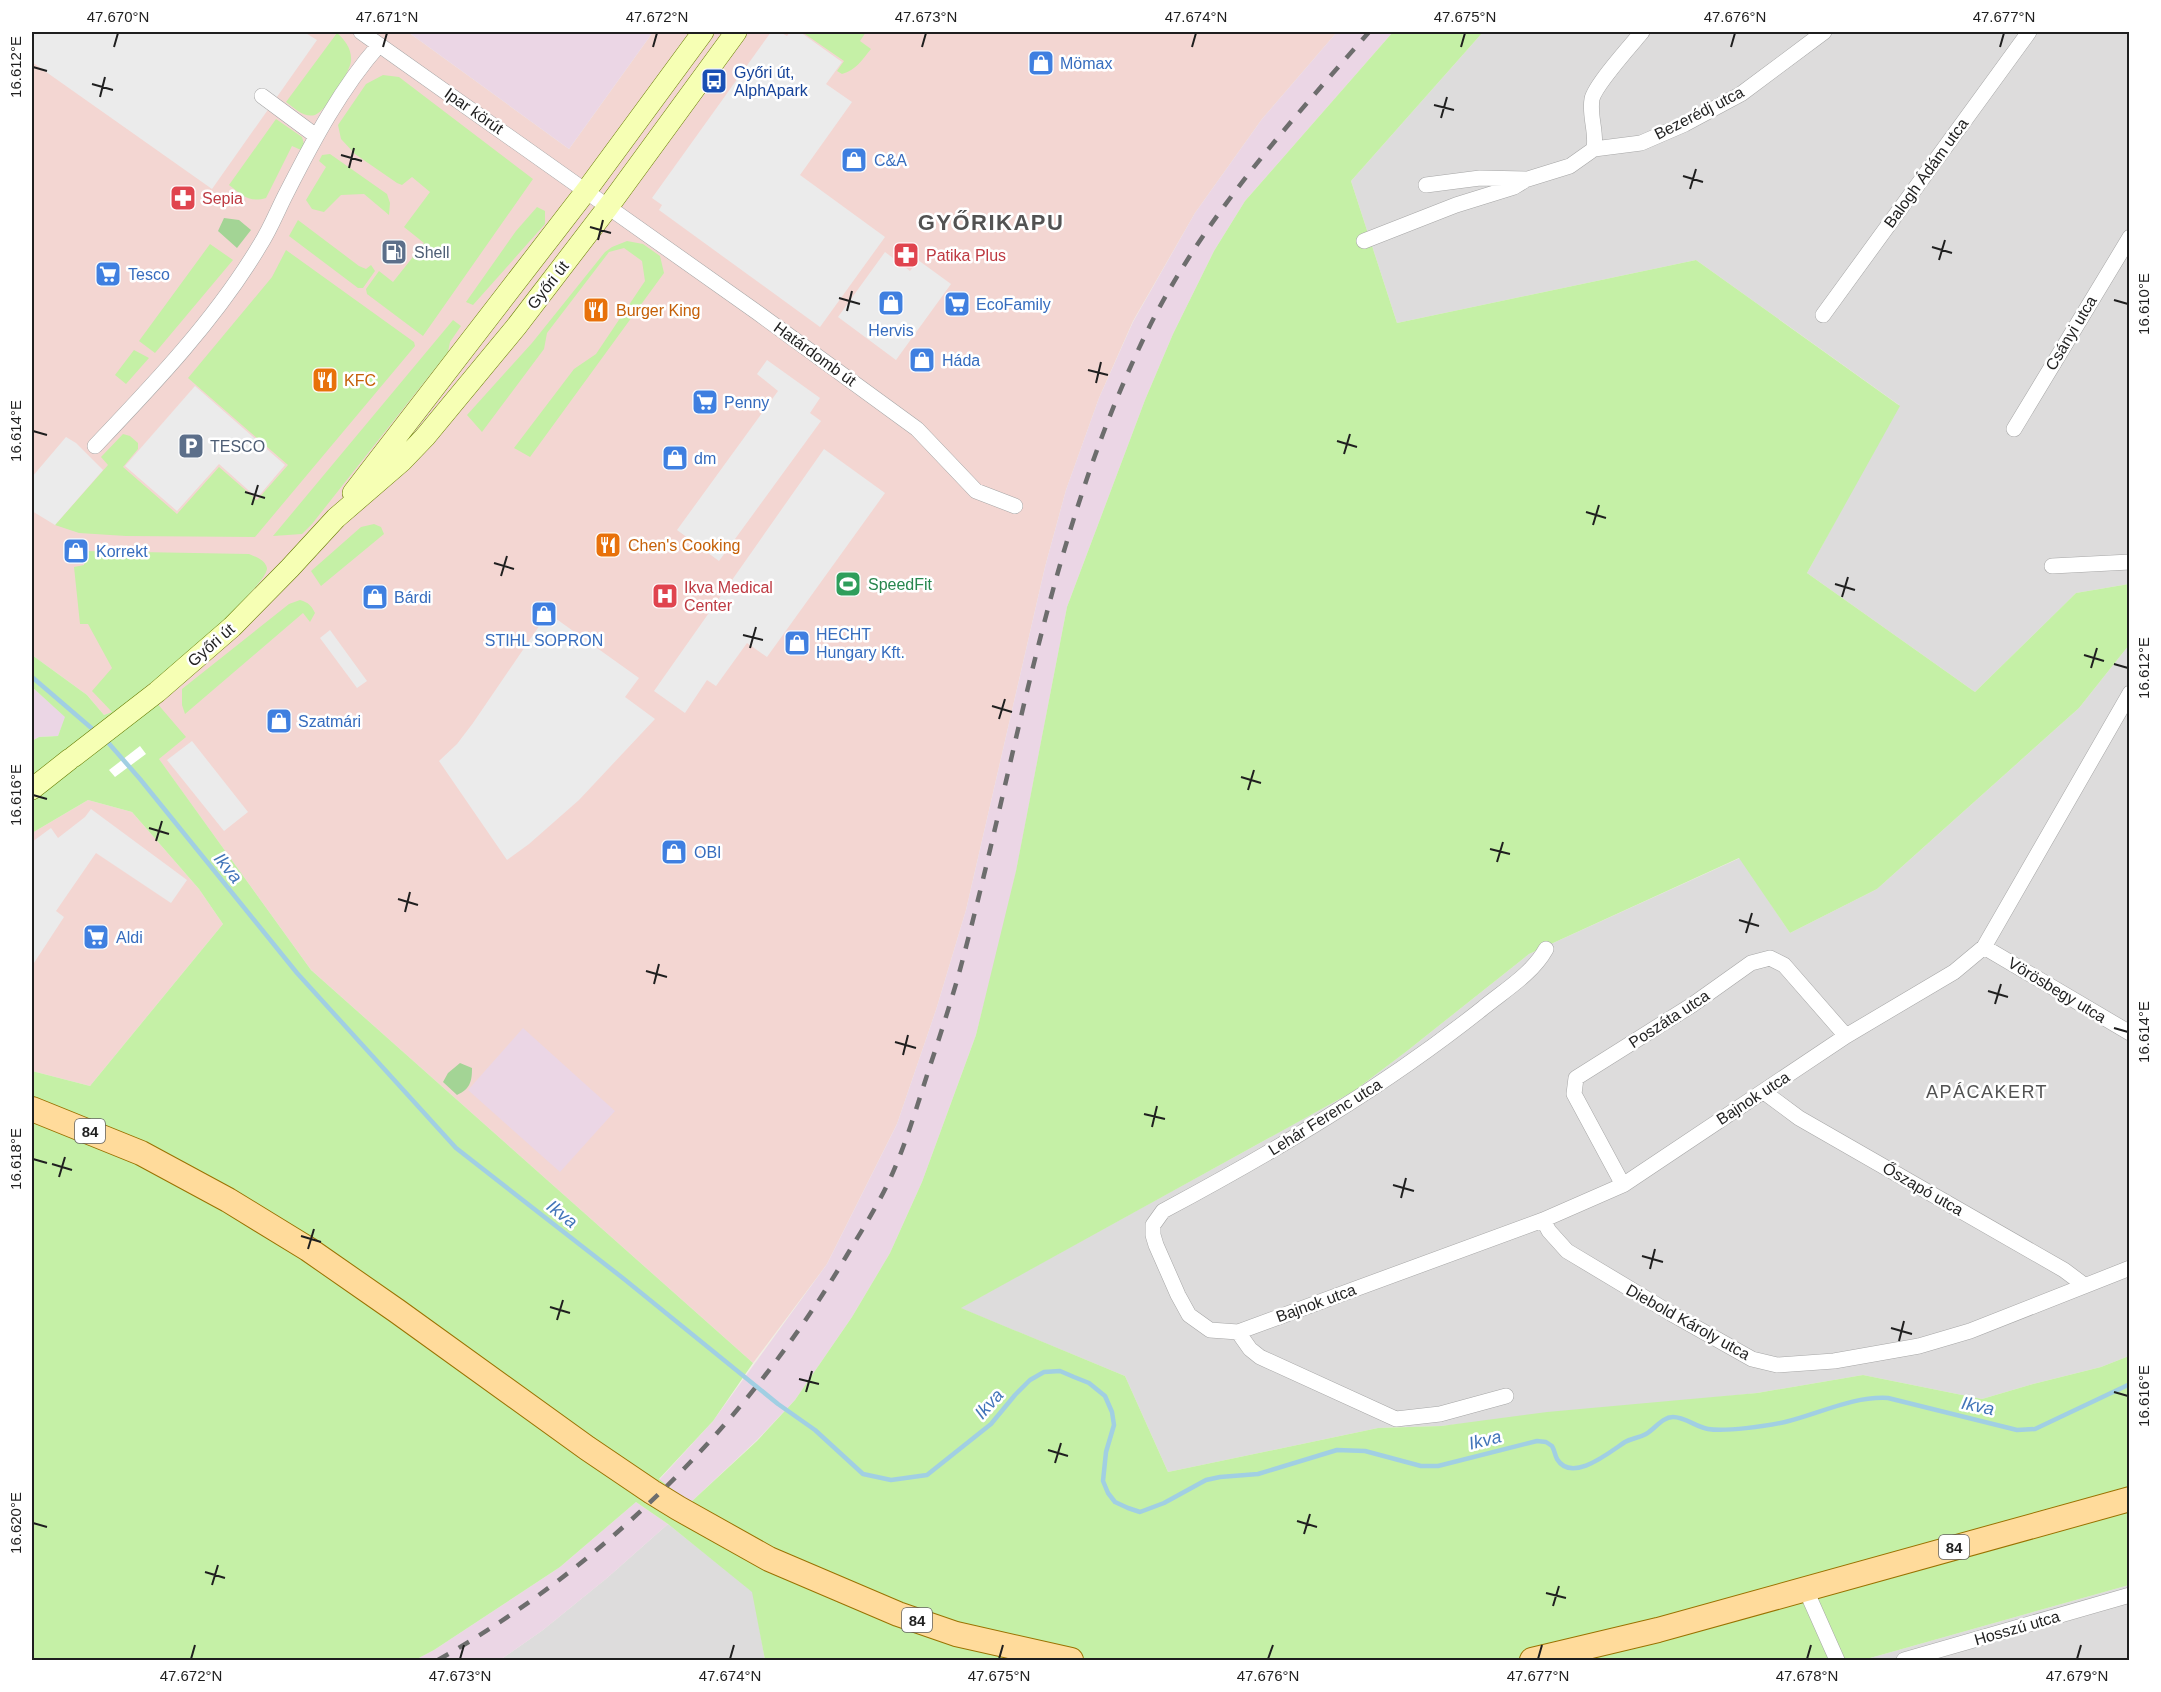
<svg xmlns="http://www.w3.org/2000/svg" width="2161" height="1692" font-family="Helvetica,sans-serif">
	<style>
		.residential { fill: #dddcdc }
		.commercial { fill: #f3d6d2 }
		.industrial { fill: #ebd6e5 }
		.grass { fill: #c5f0a6 }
		.forest { fill: #a3d495 }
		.parking { fill: #ebebeb }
		.pier { fill: #fff }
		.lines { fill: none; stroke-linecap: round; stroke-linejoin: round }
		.stream { stroke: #a1cfe3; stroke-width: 4.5 }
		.minor-casing { stroke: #a6a6a6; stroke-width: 16 }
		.secondary-casing { stroke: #667c00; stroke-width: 22 }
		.primary-casing { stroke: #9a7200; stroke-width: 26 }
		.minor { stroke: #fff; stroke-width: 15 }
		.secondary { stroke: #f6ffb4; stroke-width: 21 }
		.primary { stroke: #ffdb9b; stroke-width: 24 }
		.rail { stroke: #6d6d6d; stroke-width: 4.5; stroke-dasharray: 12 12; stroke-linecap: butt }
		.ticks { fill: none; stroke: #1f1f1f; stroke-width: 2 }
		.labels { text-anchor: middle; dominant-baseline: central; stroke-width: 5; stroke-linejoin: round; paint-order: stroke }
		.shield { fill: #fff; stroke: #626262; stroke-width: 1.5 }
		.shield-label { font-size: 15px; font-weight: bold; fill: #1f1f1f }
		.shop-label { font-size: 16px; fill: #366cbe; stroke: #fff; text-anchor: start }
		.transit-label { font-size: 16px; fill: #164399; stroke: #fff; text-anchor: start }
		.street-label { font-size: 16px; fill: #1f1f1f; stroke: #fff }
		.health-label { font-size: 16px; fill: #be3a42; stroke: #fff; text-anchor: start }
		.service-label { font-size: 16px; fill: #4e5e75; stroke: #fff; text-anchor: start }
		.food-label { font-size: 16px; fill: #c56008; stroke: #fff; text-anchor: start }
		.leisure-label { font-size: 16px; fill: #27864d; stroke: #fff; text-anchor: start }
		.water-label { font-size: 18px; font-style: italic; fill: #4275b9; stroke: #fff }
		.neighbourhood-label { font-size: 18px; letter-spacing: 1.5px; fill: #525252; stroke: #fff }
		.district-label { font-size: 22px; font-weight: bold; letter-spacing: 1.5px; fill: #525252; stroke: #fff }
		.neatline { fill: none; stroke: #1f1f1f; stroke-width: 2 }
		.ticks-label { font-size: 15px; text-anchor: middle; fill: #1f1f1f }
	</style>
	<rect width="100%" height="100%" fill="#f1eee4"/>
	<!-- residential -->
	<path class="residential" d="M1483,32h646v552l-53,9 -101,99 -168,-119 92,-168 -203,-145 -299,63 -46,-142z
		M2129,645v711l-28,11 -68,17 -51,15 -119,-24 -106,18 -316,33 -63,2 -210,44 -43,-96 -165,-68 394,-217 53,-40 122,-97 211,-96 50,75 87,-44 202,-181z
		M668,1524l85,68 12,68h-265l43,-30 64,-52z
		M2129,1585v75h-266z"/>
	<!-- commercial -->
	<path class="commercial" d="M32,32h376l161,117 84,-117h684l-75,87 -67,94 -62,108 -34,77 -33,92 -21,77 -79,343 -30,100 -39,114 -70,140 -74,99 -442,-393 -153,-212 -45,-46 -9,3 -17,-20 -55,-40z
		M88,800l44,12 67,77 24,35 -133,162 -58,-15v-238z"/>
	<!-- industrial -->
	<path class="industrial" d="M408,32h245l-84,117z
		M1337,32h56l-148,169 -31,50 -41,83 -28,66 -78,207 -51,265 -15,65 -25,98 -54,147 -32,71 -38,64 -57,83 -38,40 -67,63 -31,-23 54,-59 114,-157 70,-140 39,-114 30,-100 79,-343 21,-77 33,-92 34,-76 62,-109 67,-94z
		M32,687l34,30 -8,19 -19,1 -7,4z
		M523,1028l92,83 -55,61 -92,-82z
		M636,1502l32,22 -61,54 -64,52 -43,30h-85l19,-10 126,-83z"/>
	<!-- grass -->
	<path class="grass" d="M802,32h64l-6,9 11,8c-9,11 -15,21 -29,25l-5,-3 7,-10z
		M1393,32h90l-132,149 46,142 299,-63 204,146 -93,167 168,119 101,-99 53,-9v61l-50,63 -202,181 -87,44 -51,-75 -210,96 -122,97 -53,40 -393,217 164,68 43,96 210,-44 63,-2 106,-14 210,-19 106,-18 119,24 51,-15 68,-17 28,-11v229l-266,75h-1098l-13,-68 -84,-68 -32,-22 -76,65 -126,83 -19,10h-383v-589l58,15 133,-162 -24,-35 -67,-77 -44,-12 -56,33v-92l7,-4 19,-1 7,-19 -33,-30v-32l55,40 17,20 8,-3 -20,-21 20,-23 -24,-44h-8l-6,-57 10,-2v-14l165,3c7,3 16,6 18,14 2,12 -66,75 -78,86 -14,12 -30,23 -45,34l42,49 -27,22 152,211 442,393 -40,58 -54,58 31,24 67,-62 38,-41 57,-83 38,-64 32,-71 54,-147 40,-164 51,-264 78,-207 28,-66 41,-83 31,-50z
		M337,33c8,7 15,16 14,28 -1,11 -25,50 -36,54 -11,3 -21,-7 -29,-13z
		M383,75l16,2 134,102 -110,157 -56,-42 -1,-5 13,-18 14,11 31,-39 -20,-16 26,-35 -18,-15 -10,8 -5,-2 -42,-29 -14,-15 -3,-14 28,-41z
		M276,119l26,18 2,7 -3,6 -9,-4 -26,52c-17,5 -24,-3 -37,-13z
		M330,154l57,40 3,9 -1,12 -25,-21 -23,1 -17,17 -12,-3 -6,-9 20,-33 -7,-6 3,-6z
		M537,207l8,4v13l-72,81 -7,-3 50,-71z
		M298,220l61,46 7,3 5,-4 4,6 -12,17h-5l-69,-52z
		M627,241l16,3 17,12 4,17 -134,184 -16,-9 60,-79 22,-15 49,-73 -3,-20 -18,-13 -15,4 -62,81 -3,16 -62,83 -15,-17 65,-72 73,-91 7,-5z
		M210,244l23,16 -78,93 -16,-12z
		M286,250l128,92 1,4 -160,191 -129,-1 -47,-3 -24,-8 53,-60 -7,-8 22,-23 7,2 8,7v6l-15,18 54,47 42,-47 38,33 31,-35 -100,-87 84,-101z
		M453,320l8,6 -11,16 -2,10 -136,172 -10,10 -29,2z
		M134,350l15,8 -23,26 -11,-9z
		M374,524l7,3 3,7 -63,52 -10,-15 50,-44z
		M300,600c9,3 11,5 15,13l-5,9 -7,-9 -118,101 -3,-9v-16l107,-85z"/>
	<!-- forest -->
	<path class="forest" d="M224,218l15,2 12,10 -14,18 -19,-17z
		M460,1063l12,5c0,14 -2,21 -15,27l-14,-13 5,-9z"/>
	<!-- parking -->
	<path class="parking" d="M32,32h272l13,8 -105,149 -180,-127z
		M771,32h9l7,4 3,-4h10l42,30 -16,22 26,18 -52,73 85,62 -65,90 -161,-117 3,-5 -10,-7z
		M885,252l25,19 8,-11 33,24 -55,76 -58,-43z
		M767,360l53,38 -10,15 11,8 -102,140 -42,-31 101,-139 -21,-17z
		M195,386l90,79 -28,33 -38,-34 -42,47 -52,-45z
		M66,437l10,6 27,27 -48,55 -23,-14v-34z
		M824,449l61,44 -118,164 -20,-14 -31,43 -9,-6 -22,33 -31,-22z
		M548,613l91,65 -14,19 30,22 -76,81 -50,44 -22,16 -68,-99 18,-17 16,-21z
		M330,630l37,51 -10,7 -37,-50z
		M192,741l56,71 -24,19 -57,-71z
		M91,809l96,71 -16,23 -75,-50 -40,58 8,6 -32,49v-124l19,-14 7,10 27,-21z"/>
	<!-- pier -->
	<path class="pier" d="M140,746l6,8 -31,23 -6,-7z"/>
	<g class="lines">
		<!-- stream -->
		<path class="stream" d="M32,677l64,55
			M105,739l35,40 157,194 159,175 168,131 154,125 37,26 48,44 28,6 36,-5 64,-51 24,-29 15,-15 14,-8 16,-1 14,6 15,6 16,13 7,16 2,13 -8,27 -3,29 5,12 7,9 13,6 12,4 24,-9 42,-23 14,-3 38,-3 79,-24 28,1 56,15h17l99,-25 9,1 6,4c2,3 3,9 5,13 15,25 54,-8 68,-17 7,-4 14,-4 21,-8 9,-5 16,-17 27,-17 12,0 23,10 35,12 17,3 59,-3 77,-7 34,-8 67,-26 103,-24l129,32 18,-1 95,-45"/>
		<!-- minor casing -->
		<g class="minor-casing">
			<path id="minor" d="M361,32l397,281 159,116 59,62 39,15
				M262,96l54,40
				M1594,149c3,-17 -5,-33 -2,-50 3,-14 40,-55 50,-67
				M1426,185l54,-7 48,1 42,-13 24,-17 47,-6 44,-19 56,-30 83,-62
				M1364,241l92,-36 58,-18 10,-6
				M1823,315l206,-283
				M2014,429l116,-192
				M95,446c59,-62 121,-127 165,-201 11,-17 18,-36 27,-53 26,-51 54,-104 92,-147
				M2052,566l78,-4
				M1984,947l146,86
				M1764,1092l35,26 265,152 20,15
				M1623,1185l-49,-91 2,-16 116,-73 59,-42 19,-5 14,7 62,71
				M1543,1220l6,11 18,20 105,63 80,45 25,6 57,-4 85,-15 51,-15 160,-63
				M1238,1332l-28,-2 -21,-15 -11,-20 -22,-50 -3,-10v-10l10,-14c112,-60 221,-124 320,-203 22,-18 49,-34 63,-59
				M1506,1396l-66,18 -44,5 -136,-62 -10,-8 -12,-17 305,-112 80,-35 223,-149 108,-64 30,-25 146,-254
				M1805,1588l32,72
				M1904,1660l226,-65"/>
		</g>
		<!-- secondary casing -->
		<g class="secondary-casing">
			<path id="secondary" d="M353,493l233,-302 117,-159
				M73,757l84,-65 75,-65 58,-59 46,-50 66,-57 23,-24 91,-110 92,-120 128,-175
				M32,789l38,-30"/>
		</g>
		<!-- primary casing -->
		<g class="primary-casing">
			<path id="primary" d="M32,1109l109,44 87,47 80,49 89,62 190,137 65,44 26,16 91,51 129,55 58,20 115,26
				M1532,1660l126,-30 472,-131"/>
		</g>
		<!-- minor -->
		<use href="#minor" class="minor"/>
		<!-- secondary -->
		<use href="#secondary" class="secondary"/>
		<!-- primary -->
		<use href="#primary" class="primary"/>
		<!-- rail -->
		<path class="rail" d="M438,1660c168,-95 311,-239 409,-405 15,-25 31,-50 43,-76 16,-35 27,-73 39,-110 10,-30 20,-61 29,-92 58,-212 88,-432 183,-633 55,-118 143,-215 228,-312"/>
	</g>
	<!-- ticks -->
	<path class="ticks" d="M114,47l4,-14M383,47l4,-14M653,47l4,-14M922,47l4,-14M1192,47l4,-14M1461,47l4,-14M1731,47l4,-14M2000,47l4,-14M33,67l14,4M92,84l21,6M100,97l5,-20M1434,105l20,5M1441,118l6,-21M341,155l21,6M349,168l5,-20M1683,176l20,6M1690,189l6,-20M590,227l21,6M598,240l5,-20M1932,247l20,6M1939,260l6,-20M839,298l21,6M2114,300l14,4M847,311l5,-20M1088,370l20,5M1096,383l5,-21M33,431l14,4M1337,441l20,6M1344,454l6,-20M245,492l20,6M252,505l6,-20M1586,512l20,6M1593,525l6,-20M494,563l20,6M501,576l6,-20M1835,584l20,6M1842,597l6,-20M743,635l20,5M750,648l6,-21M2084,655l20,6M2114,664l14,4M2091,668l6,-20M992,706l20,6M999,719l6,-20M1241,777l20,6M1248,790l6,-20M33,795l14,4M149,828l20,6M156,841l6,-20M1490,849l20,5M1497,862l6,-20M398,899l20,6M405,912l5,-20M1739,920l20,6M1746,933l6,-20M646,971l21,6M654,984l5,-20M1988,991l20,6M1995,1004l6,-20M2114,1028l14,4M895,1042l21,6M903,1055l5,-20M1144,1114l21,5M1152,1127l5,-21M33,1159l14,4M52,1164l20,6M59,1177l6,-20M1393,1185l21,6M1401,1198l5,-20M301,1236l20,6M308,1249l6,-20M1642,1256l21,6M1650,1269l5,-20M550,1307l20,6M557,1320l6,-20M1891,1328l21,6M1899,1341l5,-20M799,1379l20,5M806,1392l6,-21M2114,1392l14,4M1048,1450l20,6M1055,1463l6,-20M1297,1521l20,6M33,1523l14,4M1304,1534l6,-20M205,1572l20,6M212,1585l6,-20M1546,1593l20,5M1553,1606l6,-20M191,1659l4,-14M460,1659l4,-14M730,1659l4,-14M999,1659l4,-14M1268,1659l5,-14M1538,1659l4,-14M1807,1659l4,-14M2077,1659l4,-14"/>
	<!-- icons -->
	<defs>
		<g id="shop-square" transform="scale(1.35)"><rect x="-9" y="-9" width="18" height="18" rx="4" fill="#3f7fe0" stroke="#fff"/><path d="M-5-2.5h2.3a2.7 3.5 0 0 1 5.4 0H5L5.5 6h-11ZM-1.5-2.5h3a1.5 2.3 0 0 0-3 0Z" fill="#fff"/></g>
		<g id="bus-square" transform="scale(1.35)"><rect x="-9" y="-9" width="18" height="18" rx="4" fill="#1a4fb4" stroke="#fff"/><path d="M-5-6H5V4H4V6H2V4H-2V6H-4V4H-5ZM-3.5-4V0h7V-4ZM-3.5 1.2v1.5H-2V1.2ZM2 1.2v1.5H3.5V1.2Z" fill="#fff"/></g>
		<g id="pharmacy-square" transform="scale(1.35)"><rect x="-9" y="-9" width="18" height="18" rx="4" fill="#e0444e" stroke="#fff"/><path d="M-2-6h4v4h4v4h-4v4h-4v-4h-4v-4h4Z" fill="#fff"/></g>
		<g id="fuel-square" transform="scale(1.35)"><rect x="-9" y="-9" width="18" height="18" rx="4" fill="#5c6f8a" stroke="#fff"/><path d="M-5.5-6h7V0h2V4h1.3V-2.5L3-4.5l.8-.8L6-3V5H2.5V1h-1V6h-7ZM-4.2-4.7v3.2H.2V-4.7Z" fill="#fff"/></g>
		<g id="supermarket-square" transform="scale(1.35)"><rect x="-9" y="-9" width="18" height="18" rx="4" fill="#3f7fe0" stroke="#fff"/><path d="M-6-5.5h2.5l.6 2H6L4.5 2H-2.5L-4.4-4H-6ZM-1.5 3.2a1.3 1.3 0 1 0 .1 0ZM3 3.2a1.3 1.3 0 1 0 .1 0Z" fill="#fff"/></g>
		<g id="restaurant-square" transform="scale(1.35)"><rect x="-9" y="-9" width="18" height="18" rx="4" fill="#e8710a" stroke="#fff"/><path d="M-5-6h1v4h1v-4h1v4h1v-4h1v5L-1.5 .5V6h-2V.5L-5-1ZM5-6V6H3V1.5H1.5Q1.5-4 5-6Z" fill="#fff"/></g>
		<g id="parking-square" transform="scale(1.35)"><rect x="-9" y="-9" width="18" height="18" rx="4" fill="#5c6f8a" stroke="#fff"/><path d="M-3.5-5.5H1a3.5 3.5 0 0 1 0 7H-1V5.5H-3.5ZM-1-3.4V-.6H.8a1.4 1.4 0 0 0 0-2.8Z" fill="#fff"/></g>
		<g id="stadium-square" transform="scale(1.35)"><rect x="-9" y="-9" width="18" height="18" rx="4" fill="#2e9e5b" stroke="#fff"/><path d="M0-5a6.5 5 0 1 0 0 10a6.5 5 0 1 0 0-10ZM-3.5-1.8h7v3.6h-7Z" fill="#fff"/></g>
		<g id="hospital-square" transform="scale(1.35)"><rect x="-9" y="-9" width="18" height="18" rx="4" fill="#e0444e" stroke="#fff"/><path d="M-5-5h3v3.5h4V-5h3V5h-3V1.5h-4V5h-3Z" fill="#fff"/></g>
	</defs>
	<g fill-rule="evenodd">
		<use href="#shop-square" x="1041" y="63"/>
		<use href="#bus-square" x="714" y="81"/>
		<use href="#shop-square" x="854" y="160"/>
		<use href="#pharmacy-square" x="183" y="198"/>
		<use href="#fuel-square" x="394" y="252"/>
		<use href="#pharmacy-square" x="906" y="255"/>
		<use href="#supermarket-square" x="108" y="274"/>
		<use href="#shop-square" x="891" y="303"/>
		<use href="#supermarket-square" x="957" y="304"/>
		<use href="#restaurant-square" x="596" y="310"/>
		<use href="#shop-square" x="922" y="360"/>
		<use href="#restaurant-square" x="325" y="380"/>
		<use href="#supermarket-square" x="705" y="402"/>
		<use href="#parking-square" x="191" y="446"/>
		<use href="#shop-square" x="675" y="458"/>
		<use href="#restaurant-square" x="608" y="545"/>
		<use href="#shop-square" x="76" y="551"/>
		<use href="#stadium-square" x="848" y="584"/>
		<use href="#hospital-square" x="665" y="596"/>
		<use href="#shop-square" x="375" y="597"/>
		<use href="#shop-square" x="544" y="614"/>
		<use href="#shop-square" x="797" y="643"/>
		<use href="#shop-square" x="279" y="721"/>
		<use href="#shop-square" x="674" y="852"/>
		<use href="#supermarket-square" x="96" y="937"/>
	</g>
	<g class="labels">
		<!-- shield labels -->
		<g class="shield">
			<rect x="75" y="1119" width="30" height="24" rx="4.5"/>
			<rect x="1939" y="1535" width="30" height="24" rx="4.5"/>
			<rect x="902" y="1608" width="30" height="24" rx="4.5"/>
		</g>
		<g class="shield-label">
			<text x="90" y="1131">84</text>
			<text x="1954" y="1547">84</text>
			<text x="917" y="1620">84</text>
		</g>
		<!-- shop labels -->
		<g class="shop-label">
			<text x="1060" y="63">Mömax</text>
			<text x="874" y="160">C&amp;A</text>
			<text x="128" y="274">Tesco</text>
			<text x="976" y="304">EcoFamily</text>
			<text x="891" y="330" text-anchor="middle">Hervis</text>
			<text x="942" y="360">Háda</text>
			<text x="724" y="402">Penny</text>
			<text x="694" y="458">dm</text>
			<text x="96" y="551">Korrekt</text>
			<text x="394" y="597">Bárdi</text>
			<text x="816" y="634">HECHT<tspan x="816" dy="18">Hungary Kft.</tspan></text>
			<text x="544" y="640" text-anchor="middle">STIHL SOPRON</text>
			<text x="298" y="721">Szatmári</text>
			<text x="694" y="852">OBI</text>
			<text x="116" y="937">Aldi</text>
		</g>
		<!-- transit labels -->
		<g class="transit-label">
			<text x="734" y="72">Győri út,<tspan x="734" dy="18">AlphApark</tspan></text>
		</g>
		<!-- street labels -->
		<g class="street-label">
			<text transform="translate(474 111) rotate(35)">Ipar körút</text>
			<text transform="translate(1699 113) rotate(-27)">Bezerédj utca</text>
			<text transform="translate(1926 173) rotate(-54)">Balogh Ádám utca</text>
			<text transform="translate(548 285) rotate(-52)">Győri út</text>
			<text transform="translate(2071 333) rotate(-59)">Csányi utca</text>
			<text transform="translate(815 354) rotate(36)">Határdomb út</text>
			<text transform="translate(211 645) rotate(-41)">Győri út</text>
			<text transform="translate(2057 990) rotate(31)">Vörösbegy utca</text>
			<text transform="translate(1669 1019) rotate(-33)">Poszáta utca</text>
			<text transform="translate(1753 1098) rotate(-33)">Bajnok utca</text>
			<text transform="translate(1325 1117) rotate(-32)">Lehár Ferenc utca</text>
			<text transform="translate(1923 1189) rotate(30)">Őszapó utca</text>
			<text transform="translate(1316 1303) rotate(-20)">Bajnok utca</text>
			<text transform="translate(1688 1322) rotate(29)">Diebold Károly utca</text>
			<text transform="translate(2017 1628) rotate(-16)">Hosszú utca</text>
		</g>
		<!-- health labels -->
		<g class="health-label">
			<text x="202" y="198">Sepia</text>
			<text x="926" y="255">Patika Plus</text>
			<text x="684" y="587">Ikva Medical<tspan x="684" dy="18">Center</tspan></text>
		</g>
		<!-- service labels -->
		<g class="service-label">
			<text x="414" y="252">Shell</text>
			<text x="210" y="446">TESCO</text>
		</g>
		<!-- food labels -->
		<g class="food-label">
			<text x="616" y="310">Burger King</text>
			<text x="344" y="380">KFC</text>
			<text x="628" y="545">Chen's Cooking</text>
		</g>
		<!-- leisure labels -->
		<g class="leisure-label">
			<text x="868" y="584">SpeedFit</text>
		</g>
		<!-- water labels -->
		<g class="water-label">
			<text transform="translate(228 868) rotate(51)">Ikva</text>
			<text transform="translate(562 1214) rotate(38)">Ikva</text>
			<text transform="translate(989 1404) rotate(-48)">Ikva</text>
			<text transform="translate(1978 1406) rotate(12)">Ikva</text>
			<text transform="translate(1485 1440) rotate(-14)">Ikva</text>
		</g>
		<!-- neighbourhood labels -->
		<g class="neighbourhood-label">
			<text x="1987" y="1092">APÁCAKERT</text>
		</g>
		<!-- district labels -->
		<g class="district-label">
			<text x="991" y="222">GYŐRIKAPU</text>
		</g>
	</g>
	<!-- border -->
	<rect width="2161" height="1692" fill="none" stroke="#ffffff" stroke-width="66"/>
	<rect x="33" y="33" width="2095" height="1626" class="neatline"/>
	<g class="ticks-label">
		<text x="118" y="22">47.670°N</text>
		<text x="387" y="22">47.671°N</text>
		<text x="657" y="22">47.672°N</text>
		<text x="926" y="22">47.673°N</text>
		<text x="1196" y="22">47.674°N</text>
		<text x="1465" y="22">47.675°N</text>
		<text x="1735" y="22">47.676°N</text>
		<text x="2004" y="22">47.677°N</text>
		<text transform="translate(16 67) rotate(-90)" y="5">16.612°E</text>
		<text transform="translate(2144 304) rotate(-90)" y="5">16.610°E</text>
		<text transform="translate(16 431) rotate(-90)" y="5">16.614°E</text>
		<text transform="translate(2144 668) rotate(-90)" y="5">16.612°E</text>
		<text transform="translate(16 795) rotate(-90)" y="5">16.616°E</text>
		<text transform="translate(2144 1032) rotate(-90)" y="5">16.614°E</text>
		<text transform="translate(16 1159) rotate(-90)" y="5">16.618°E</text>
		<text transform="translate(2144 1396) rotate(-90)" y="5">16.616°E</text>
		<text transform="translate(16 1523) rotate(-90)" y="5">16.620°E</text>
		<text x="191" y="1681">47.672°N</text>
		<text x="460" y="1681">47.673°N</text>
		<text x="730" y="1681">47.674°N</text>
		<text x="999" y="1681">47.675°N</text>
		<text x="1268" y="1681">47.676°N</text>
		<text x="1538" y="1681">47.677°N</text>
		<text x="1807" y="1681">47.678°N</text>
		<text x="2077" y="1681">47.679°N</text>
	</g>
</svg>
